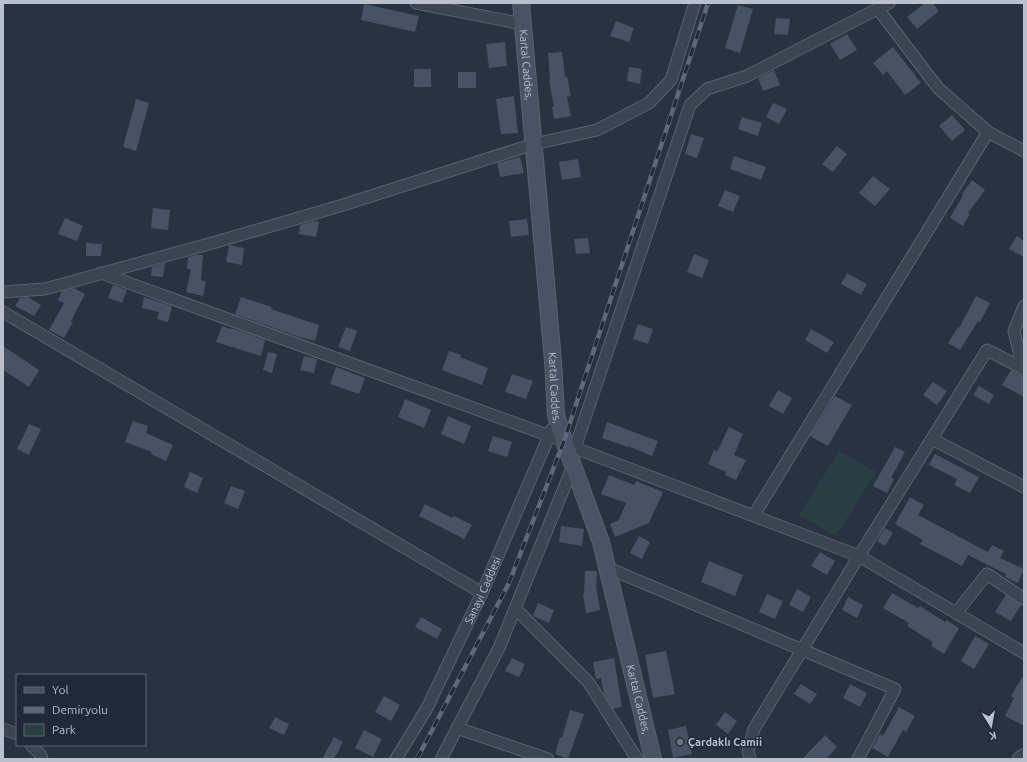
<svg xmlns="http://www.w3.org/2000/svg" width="1027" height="762" font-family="Ubuntu,sans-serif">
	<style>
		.green { fill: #2a3f43 }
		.building { fill: #475264 }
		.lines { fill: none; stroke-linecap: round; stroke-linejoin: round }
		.minor-casing { stroke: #5a6270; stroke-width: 13 }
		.tertiary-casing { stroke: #5a6270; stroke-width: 16 }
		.secondary-casing { stroke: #5a6270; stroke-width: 18 }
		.minor { stroke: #3c4452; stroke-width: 11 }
		.tertiary { stroke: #3c4452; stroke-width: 14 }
		.secondary { stroke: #4a5365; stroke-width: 16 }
		.rail-casing { stroke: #5e6879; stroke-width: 4.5 }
		.rail { stroke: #212938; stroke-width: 3; stroke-dasharray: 9; stroke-linecap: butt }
		.worship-dot { fill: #6b7280; stroke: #212938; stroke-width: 1.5 }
		.labels { text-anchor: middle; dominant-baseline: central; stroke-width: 3; stroke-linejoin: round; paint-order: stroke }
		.street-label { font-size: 11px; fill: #b9bfcc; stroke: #212938 }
		.poi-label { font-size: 11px; font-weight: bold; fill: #b9bfcc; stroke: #212938; text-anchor: start }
	</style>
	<rect width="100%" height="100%" fill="#283242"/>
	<!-- green -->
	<path class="green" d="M839,451l37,21 -40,64 -37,-21z"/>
	<!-- building -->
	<path class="building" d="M925,3h8l6,8 -22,18 -10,-12z
		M364,4l55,12 -4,16 -54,-12z
		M738,5l15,4 -13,44 -15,-5z
		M776,18l14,1 -2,16 -14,-1z
		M616,21l18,7 -5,14 -19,-6z
		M847,34l10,16 -17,10 -10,-16z
		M505,42l2,24 -18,2 -3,-24z
		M893,47l28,36 -16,12 -18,-24 -4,4 -10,-12z
		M562,52l3,25 2,-1 4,20 -4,1 4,19 -17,3 -2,-12h2l-5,-27h1l-2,-27z
		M629,67l13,2 -2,15 -13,-3z
		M414,69h17v18h-17z
		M774,70l6,15 -17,6 -5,-13z
		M458,72h18v16h-18z
		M514,96l4,37 -17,1 -5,-35z
		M136,99l13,4 -13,48 -13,-4z
		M773,103l14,6 -8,15 -13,-7z
		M952,115l13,15 -13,11 -13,-15z
		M742,117l20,6 -4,13 -20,-7z
		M691,134l13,4 -7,20 -12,-4z
		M837,146l10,8 -14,18 -11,-8z
		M734,156l32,11 -5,13 -31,-11z
		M520,157l4,16 -24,4 -3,-14z
		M578,159l3,18 -19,3 -3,-18z
		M873,176l17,13 -15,17 -16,-13z
		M972,180l13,10 -17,23 2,1 -7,12 -13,-8 13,-23 -1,-1z
		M725,190l15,6 -7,16 -15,-6z
		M153,208l17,2 -2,20 -17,-2z
		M65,218l18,8 -6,15 -19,-7z
		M527,219l2,16 -18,2 -2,-16z
		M314,221l5,1 -3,15 -17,-3 1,-9z
		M1017,236l7,5v16l-15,-8z
		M588,238l2,15 -14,1 -2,-15z
		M86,243l16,1 -1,12h-15z
		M229,245l15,3 -2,17 -16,-3z
		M694,254l15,6 -7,18 -15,-6z
		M196,255h7l-2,25 5,2 -3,14 -17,-4 5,-23h-4l1,-12z
		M165,263l-2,14 -12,-1 1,-9z
		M847,273l20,11 -6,11 -20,-11z
		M113,285l14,5 -5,13 -14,-5z
		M74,288l11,6 -14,27 2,1 -9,16 -15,-8 15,-27 -6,-3 4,-9z
		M976,296l14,7 -10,19 -2,-1 -18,29 -12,-7 10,-16 1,1z
		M28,297l13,8 -7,11 -19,-10 5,-8z
		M144,297l28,9 -4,16 -11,-3 2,-7 -17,-4z
		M241,297l31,10 -1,2 48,16 -4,16 -19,-5 -61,-22z
		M638,324l15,5 -5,15 -15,-5z
		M222,326l8,3 1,-1 34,12 -4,16 -45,-14z
		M346,327l11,4 -7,20 -12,-4z
		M811,329l23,13 -7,11 -22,-13z
		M3,346l36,24 -10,17 -26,-17z
		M449,351l12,4 -1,2 28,11 -6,17 -40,-15z
		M268,352l9,2 -5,19 -9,-3z
		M304,356l13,3 -3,14 -14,-3z
		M336,367l29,11 -6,16 -29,-10z
		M1011,370l13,7v20l-22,-12z
		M512,374l21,7 -7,18 -21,-7z
		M933,382l14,9 -10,14 -14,-10z
		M979,386l15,9 -5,9 -16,-9z
		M778,390l14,8 -9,16 -14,-8z
		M835,396l17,9 -24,41 -18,-10z
		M405,399l26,11 -7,18 -26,-11z
		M448,416l23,10 -7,18 -23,-10z
		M133,421l15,5 -2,7 27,12 -7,16 -15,-7 1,-2 -27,-10z
		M607,422l51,19 -6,15 -24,-10v1l-26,-9z
		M29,424l12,5 -12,26 -12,-6z
		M729,427l14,7 -9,21 12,5 -10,20 -11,-5 1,-3 -18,-8 6,-14 3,2z
		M493,436l19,6 -5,15 -19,-6z
		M895,447l10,5 -14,26 3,1 -7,14 -14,-7z
		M935,454l44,23 -9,16 -16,-8 3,-6 -28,-14z
		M190,472l13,6 -6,15 -13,-6z
		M609,475l25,10 2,-4 27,11 -14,31 -34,14 -5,-13 9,-4 7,-17 -25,-9z
		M231,486l14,5 -7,18 -14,-6z
		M910,497l14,8 -6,10 70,37 4,-7 12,6 -4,7 24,11 -6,14 -13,-6 1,-3 -38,-19 -6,11 -42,-22 3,-4 -28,-16z
		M425,504l27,14 2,-2 18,9 -8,14 -45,-23z
		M561,526l23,3 -2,17 -23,-4z
		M885,528l8,5 -8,13 -8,-5z
		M639,536l11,6 -8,17 -12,-6z
		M820,552l15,9 -8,14 -16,-9z
		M709,561l34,14 -8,21 -34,-14z
		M585,571h12l-1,16 4,23 -14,3 -3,-19h1z
		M797,589l14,8 -8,15 -14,-7z
		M892,593l26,15 2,-2 25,16 1,-2 13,8 -15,26 -13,-8 2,-4 -26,-16 2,-3 -26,-15z
		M767,594l16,7 -8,18 -16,-7z
		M1006,595l15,10 -10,16 -16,-9z
		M848,597l15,8 -6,13 -15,-8z
		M538,603l16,7 -5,13 -16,-7z
		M421,617l21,12 -5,10 -22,-12z
		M975,636l14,8 -15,25 -13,-8z
		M666,651l9,43 -22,4 -8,-43z
		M512,658l13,6 -6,13 -14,-6z
		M614,658l8,49 -9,2 -9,-15 -3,-16 -5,1 -3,-17z
		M1024,674v52l-19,-10 9,-18 -3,-2z
		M801,684l16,10 -7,10 -16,-10z
		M850,684l17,9 -7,14 -17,-9z
		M384,696l16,9 -9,16 -16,-9z
		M899,707l16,9 -9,16 -3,-2 -15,27 -16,-9 8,-14 3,2z
		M570,710l14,4 -16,45 -13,-5 5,-17 2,1z
		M725,712l12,9 -9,13 -12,-9z
		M275,717l14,7 -5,11 -15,-7z
		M686,726l6,28 -19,4 -5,-28z
		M364,730l18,9 -9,18 -18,-9z
		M825,735l12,12 -11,12h-24z
		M334,737l9,5 -9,17h-12z"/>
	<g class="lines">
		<!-- minor casing -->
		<g class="minor-casing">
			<g id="minor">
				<path d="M416,3l107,21"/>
				<path d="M878,9l60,79 50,44 36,19"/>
				<path d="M101,273l463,168 11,7 284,108 165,97"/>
				<path d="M3,292l42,-3 171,-47 127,-37 191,-61 63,-14 52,-27 22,-23 24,-77"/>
				<path d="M3,312l479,281"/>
				<path d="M1023,369l-9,-38 10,-25"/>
				<path d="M932,439l92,48"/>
				<path d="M575,448l115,-343 17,-16 40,-13 142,-73"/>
				<path d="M754,515l234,-383"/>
				<path d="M608,568l287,121 -37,70"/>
				<path d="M515,608l74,75 48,76"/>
				<path d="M956,613l31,-39 37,25"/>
				<path d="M457,728l91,31"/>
				<path d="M3,729l14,5"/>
				<path d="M31,745l9,9 2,5"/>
				<path id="s1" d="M396,759l31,-51 55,-115 70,-164"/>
				<path d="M441,759l58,-111 74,-182"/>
				<path d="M750,759l-2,-8 6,-22 105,-173 128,-206 37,19"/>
			</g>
		</g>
		<!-- tertiary casing -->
		<g class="tertiary-casing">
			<path id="tertiary" d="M1020,759l4,-3"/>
		</g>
		<!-- secondary casing -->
		<g class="secondary-casing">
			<g id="secondary">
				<path id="s2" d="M521,3l32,358 3,54 8,26 37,101 52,217"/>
			</g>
		</g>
		<!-- minor -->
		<use href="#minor" class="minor"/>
		<!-- tertiary -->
		<use href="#tertiary" class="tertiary"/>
		<!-- secondary -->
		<use href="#secondary" class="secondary"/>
		<!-- rail casing -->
		<g class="rail-casing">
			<path id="rail" d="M417,759l92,-176 55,-142 144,-438"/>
		</g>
		<!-- rail -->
		<use href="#rail" class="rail"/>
	</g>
	<!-- markers -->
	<circle class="worship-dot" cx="680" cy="742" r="4"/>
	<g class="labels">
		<!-- street labels -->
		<g class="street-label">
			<text stroke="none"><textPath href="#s2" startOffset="62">Kartal Caddes,</textPath></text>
			<text stroke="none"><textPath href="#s2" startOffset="386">Kartal Caddes,</textPath></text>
			<text stroke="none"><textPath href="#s1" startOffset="190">Sanayi Caddesi</textPath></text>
			<text stroke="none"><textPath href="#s2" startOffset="710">Kartal Caddes,</textPath></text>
		</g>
		<!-- poi labels -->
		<g class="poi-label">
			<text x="688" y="742">Çardaklı Camii</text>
		</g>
	</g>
	<!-- border -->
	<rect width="1027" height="762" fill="none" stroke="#b9bfcc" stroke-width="8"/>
	<!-- legend -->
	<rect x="16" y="674" width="130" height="72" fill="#212938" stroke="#5e6573"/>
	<rect x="24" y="687" width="20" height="6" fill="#4a5365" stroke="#5e6573"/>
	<text x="52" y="694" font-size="12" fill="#b9bfcc">Yol</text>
	<rect x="24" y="707" width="20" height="6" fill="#5e6879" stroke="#5e6573"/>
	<text x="52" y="714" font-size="12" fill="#b9bfcc">Demiryolu</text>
	<rect x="24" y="724" width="20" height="12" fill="#2a3f43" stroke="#5e6573"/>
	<text x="52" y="734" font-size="12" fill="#b9bfcc">Park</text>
	<!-- north arrow -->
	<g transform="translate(991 726) rotate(169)" stroke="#212938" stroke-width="3" paint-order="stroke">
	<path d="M0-3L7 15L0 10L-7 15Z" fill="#b9bfcc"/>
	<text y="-6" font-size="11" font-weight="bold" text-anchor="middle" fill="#b9bfcc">K</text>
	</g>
</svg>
